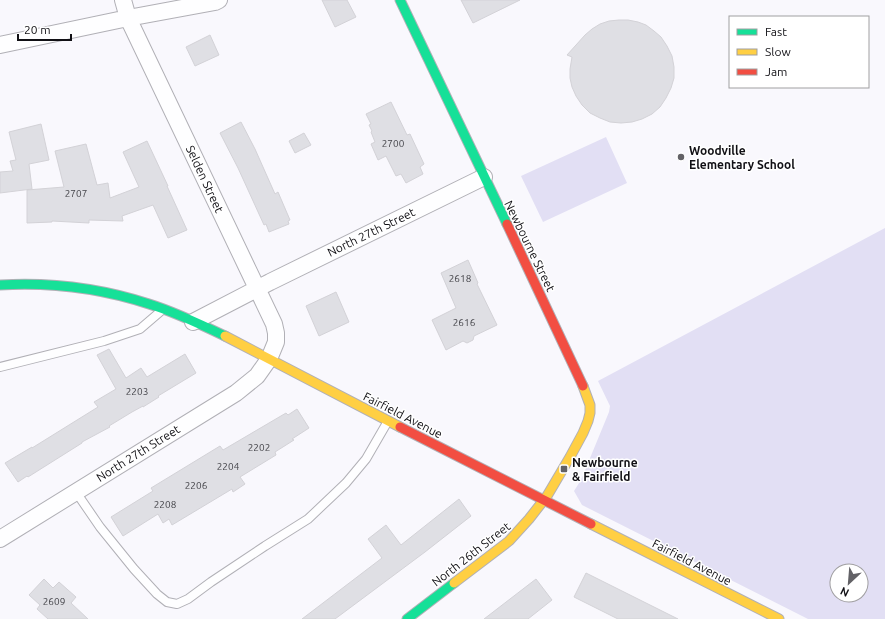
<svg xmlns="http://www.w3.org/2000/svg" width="885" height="619" font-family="Ubuntu,sans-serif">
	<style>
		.green { fill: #e2dff4; fill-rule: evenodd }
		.building { fill: #dfdfe4; stroke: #d3d2d7 }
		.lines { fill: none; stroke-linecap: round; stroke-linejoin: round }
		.lane-casing { stroke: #b1b0b6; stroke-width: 10 }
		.street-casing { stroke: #b1b0b6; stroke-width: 18 }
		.fast-casing { stroke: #b1b0b6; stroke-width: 11 }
		.slow-casing { stroke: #b1b0b6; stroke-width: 11 }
		.jam-casing { stroke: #b1b0b6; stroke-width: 11 }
		.lane { stroke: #fefeff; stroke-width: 8 }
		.street { stroke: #fefeff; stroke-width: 16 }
		.fast { stroke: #16e098; stroke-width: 9 }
		.slow { stroke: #ffcf43; stroke-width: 9 }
		.jam { stroke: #f24e42; stroke-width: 9 }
		.poi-dot { fill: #626166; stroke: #fff; stroke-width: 1.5 }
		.labels { text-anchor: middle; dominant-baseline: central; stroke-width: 3; stroke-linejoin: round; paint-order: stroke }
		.number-label { font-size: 10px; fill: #444449 }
		.poi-label { font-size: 12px; font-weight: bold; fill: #111015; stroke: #fff; text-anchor: start }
		.street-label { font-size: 12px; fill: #111015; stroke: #fff }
	</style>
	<rect width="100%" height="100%" fill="#f9f8fd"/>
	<!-- green -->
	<path class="green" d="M606,137l21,46 -84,39 -22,-46z
		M885,228v391h-77l-226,-114 -8,-14 7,-11 28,-68 1,-6 -12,-25zM837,571h24v24h-24z"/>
	<!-- building -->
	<path class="building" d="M322,0h25l9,17 -21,10z
		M461,0h59l-47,23z
		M619,20h9l10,2 8,3 8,6 7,6 6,9 5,10 2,11v11l-3,10 -5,10 -6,9 -8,7 -10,5 -10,3 -11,1 -11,-1 -10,-4 -10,-5 -8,-8 -6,-9 -4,-9 -2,-9v-9l2,-12 -5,-2 18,-20 7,-6 8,-5 9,-3z
		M210,35l9,20 -24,11 -9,-19z
		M391,102l16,33 3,-1 14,30 -4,3 3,7 -17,9 -5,-9 -5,2 -10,-20 -8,4 -7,-16 4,-2 -4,-10 1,-1 -3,-6 2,-1 -5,-10z
		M241,122l14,27 20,45 3,-2 12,28 -2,1 1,3 -20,8 -3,-8 -2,1 -26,-57 -18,-35z
		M41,124l8,36 -20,4 3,25 -32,4v-21l13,-1 -3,-10 6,-1 -7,-28z
		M304,133l7,12 -16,8 -6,-12z
		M147,141l21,45h-1l20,44 -19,8 -15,-33 -31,11 1,5 -34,-1v3l-37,-2v1l-25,1v-33l37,-3 -9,-36 31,-7 11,41 11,-2 2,15 29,-11 -16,-35z
		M468,260l10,23 -1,1 20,41 -23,11 -1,4 -6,3 -4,-2 -17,9 -14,-30 24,-12 -15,-35z
		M336,292l13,30 -30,14 -13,-30z
		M109,349l17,29 15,-10 6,9 38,-23 11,19 -38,23 1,1 -16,10v-1l-11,6 -23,14 1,1 -28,15v1l-54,34 -1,-1 -9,6 -13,-19 27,-16v1l66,-41 -4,-5 22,-13 -19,-34z
		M297,409l12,19 -17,11 2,1 -19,12 1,3 -36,22 5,7 -12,8 -1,-3 -60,36 -3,-6 -6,4 -5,-9 -35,22 -12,-19 42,-26 -2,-3 69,-42 3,4 63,-37 2,2z
		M459,499l12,17 -46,36 -90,67h-33l80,-61 -14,-19 18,-14 15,20z
		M586,573l92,46h-60l-44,-22z
		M44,579l9,9 6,-6 17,15 -5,6 17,16h-40l-11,-10 3,-4 -11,-10z
		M536,579l16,21 -24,19h-44z"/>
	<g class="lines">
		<!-- lane casing -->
		<g class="lane-casing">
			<path id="lane" d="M0,367l104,-26 36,-12 21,-18
				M76,492l24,35 34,42 23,25 10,8 10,2 11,-5 23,-17 54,-36 43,-27 38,-36 20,-24 22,-38"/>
		</g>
		<!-- street casing -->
		<g class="street-casing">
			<path id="street" d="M0,45l128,-27 87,-16 4,-2
				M193,322l77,-40 214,-105
				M0,539l236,-146 21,-17 12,-17 7,-17v-9l-2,-9 -146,-306 -5,-18"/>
		</g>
		<!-- fast casing -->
		<g class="fast-casing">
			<path id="fast" d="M400,0l107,224
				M0,285c51,-3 100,3 149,19 26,8 51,20 76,32
				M407,619l47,-36"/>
		</g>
		<!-- slow casing -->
		<g class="slow-casing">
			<path id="slow" d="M225,336l175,91
				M591,524l188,95
				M454,583l55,-42 20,-22 18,-23 23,-39 13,-24 5,-12 2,-8v-8l-7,-19"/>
		</g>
		<!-- jam casing -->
		<g class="jam-casing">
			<path id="jam" d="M507,224l76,162
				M400,427l191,97"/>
		</g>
		<!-- lane -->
		<use href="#lane" class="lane"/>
		<!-- street -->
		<use href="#street" class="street"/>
		<!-- fast -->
		<use href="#fast" class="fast"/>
		<!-- slow -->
		<use href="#slow" class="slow"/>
		<!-- jam -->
		<use href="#jam" class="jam"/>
	</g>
	<!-- markers -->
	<g class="poi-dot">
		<circle cx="681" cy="157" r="4"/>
		<rect x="560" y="465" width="8" height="8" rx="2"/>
	</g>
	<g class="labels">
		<!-- number labels -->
		<g class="number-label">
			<text x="393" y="143">2700</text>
			<text x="76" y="193">2707</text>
			<text x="460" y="278">2618</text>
			<text x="464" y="322">2616</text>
			<text x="137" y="391">2203</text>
			<text x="259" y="447">2202</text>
			<text x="228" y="466">2204</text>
			<text x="196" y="485">2206</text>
			<text x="165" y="504">2208</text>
			<text x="54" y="601">2609</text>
		</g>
		<!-- poi labels -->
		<g class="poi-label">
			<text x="689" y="150">Woodville<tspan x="689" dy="14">Elementary School</tspan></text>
			<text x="572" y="462">Newbourne<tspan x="572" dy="14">&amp; Fairfield</tspan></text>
		</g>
		<!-- street labels -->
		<g class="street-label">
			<text transform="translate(205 179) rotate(65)">Selden Street</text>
			<text transform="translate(371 232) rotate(-26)">North 27th Street</text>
			<text transform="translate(530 246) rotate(64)">Newbourne Street</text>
			<text transform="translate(403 415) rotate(27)">Fairfield Avenue</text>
			<text transform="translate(138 453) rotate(-32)">North 27th Street</text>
			<text transform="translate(471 554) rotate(-38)">North 26th Street</text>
			<text transform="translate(692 562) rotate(27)">Fairfield Avenue</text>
		</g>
	</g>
	<!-- legend -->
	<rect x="729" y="16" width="140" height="72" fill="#ffffff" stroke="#a09fa1"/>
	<rect x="737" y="29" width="20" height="6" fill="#16e098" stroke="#a09fa1"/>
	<text x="765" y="36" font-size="12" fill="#111015">Fast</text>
	<rect x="737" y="49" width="20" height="6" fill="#ffcf43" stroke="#a09fa1"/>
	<text x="765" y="56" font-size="12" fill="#111015">Slow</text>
	<rect x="737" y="69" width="20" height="6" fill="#f24e42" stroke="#a09fa1"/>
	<text x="765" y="76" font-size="12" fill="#111015">Jam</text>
	<!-- north arrow -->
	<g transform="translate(849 583) rotate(206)"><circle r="19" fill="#ffffff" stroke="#a09fa1"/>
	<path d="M0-3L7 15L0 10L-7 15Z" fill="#626166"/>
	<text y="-6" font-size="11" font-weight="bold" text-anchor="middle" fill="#111015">N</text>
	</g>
	<!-- scale -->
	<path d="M18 34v6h53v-6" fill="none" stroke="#111015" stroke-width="2"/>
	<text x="24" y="34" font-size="12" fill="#111015" stroke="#ffffff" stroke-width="3" paint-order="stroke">20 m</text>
</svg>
